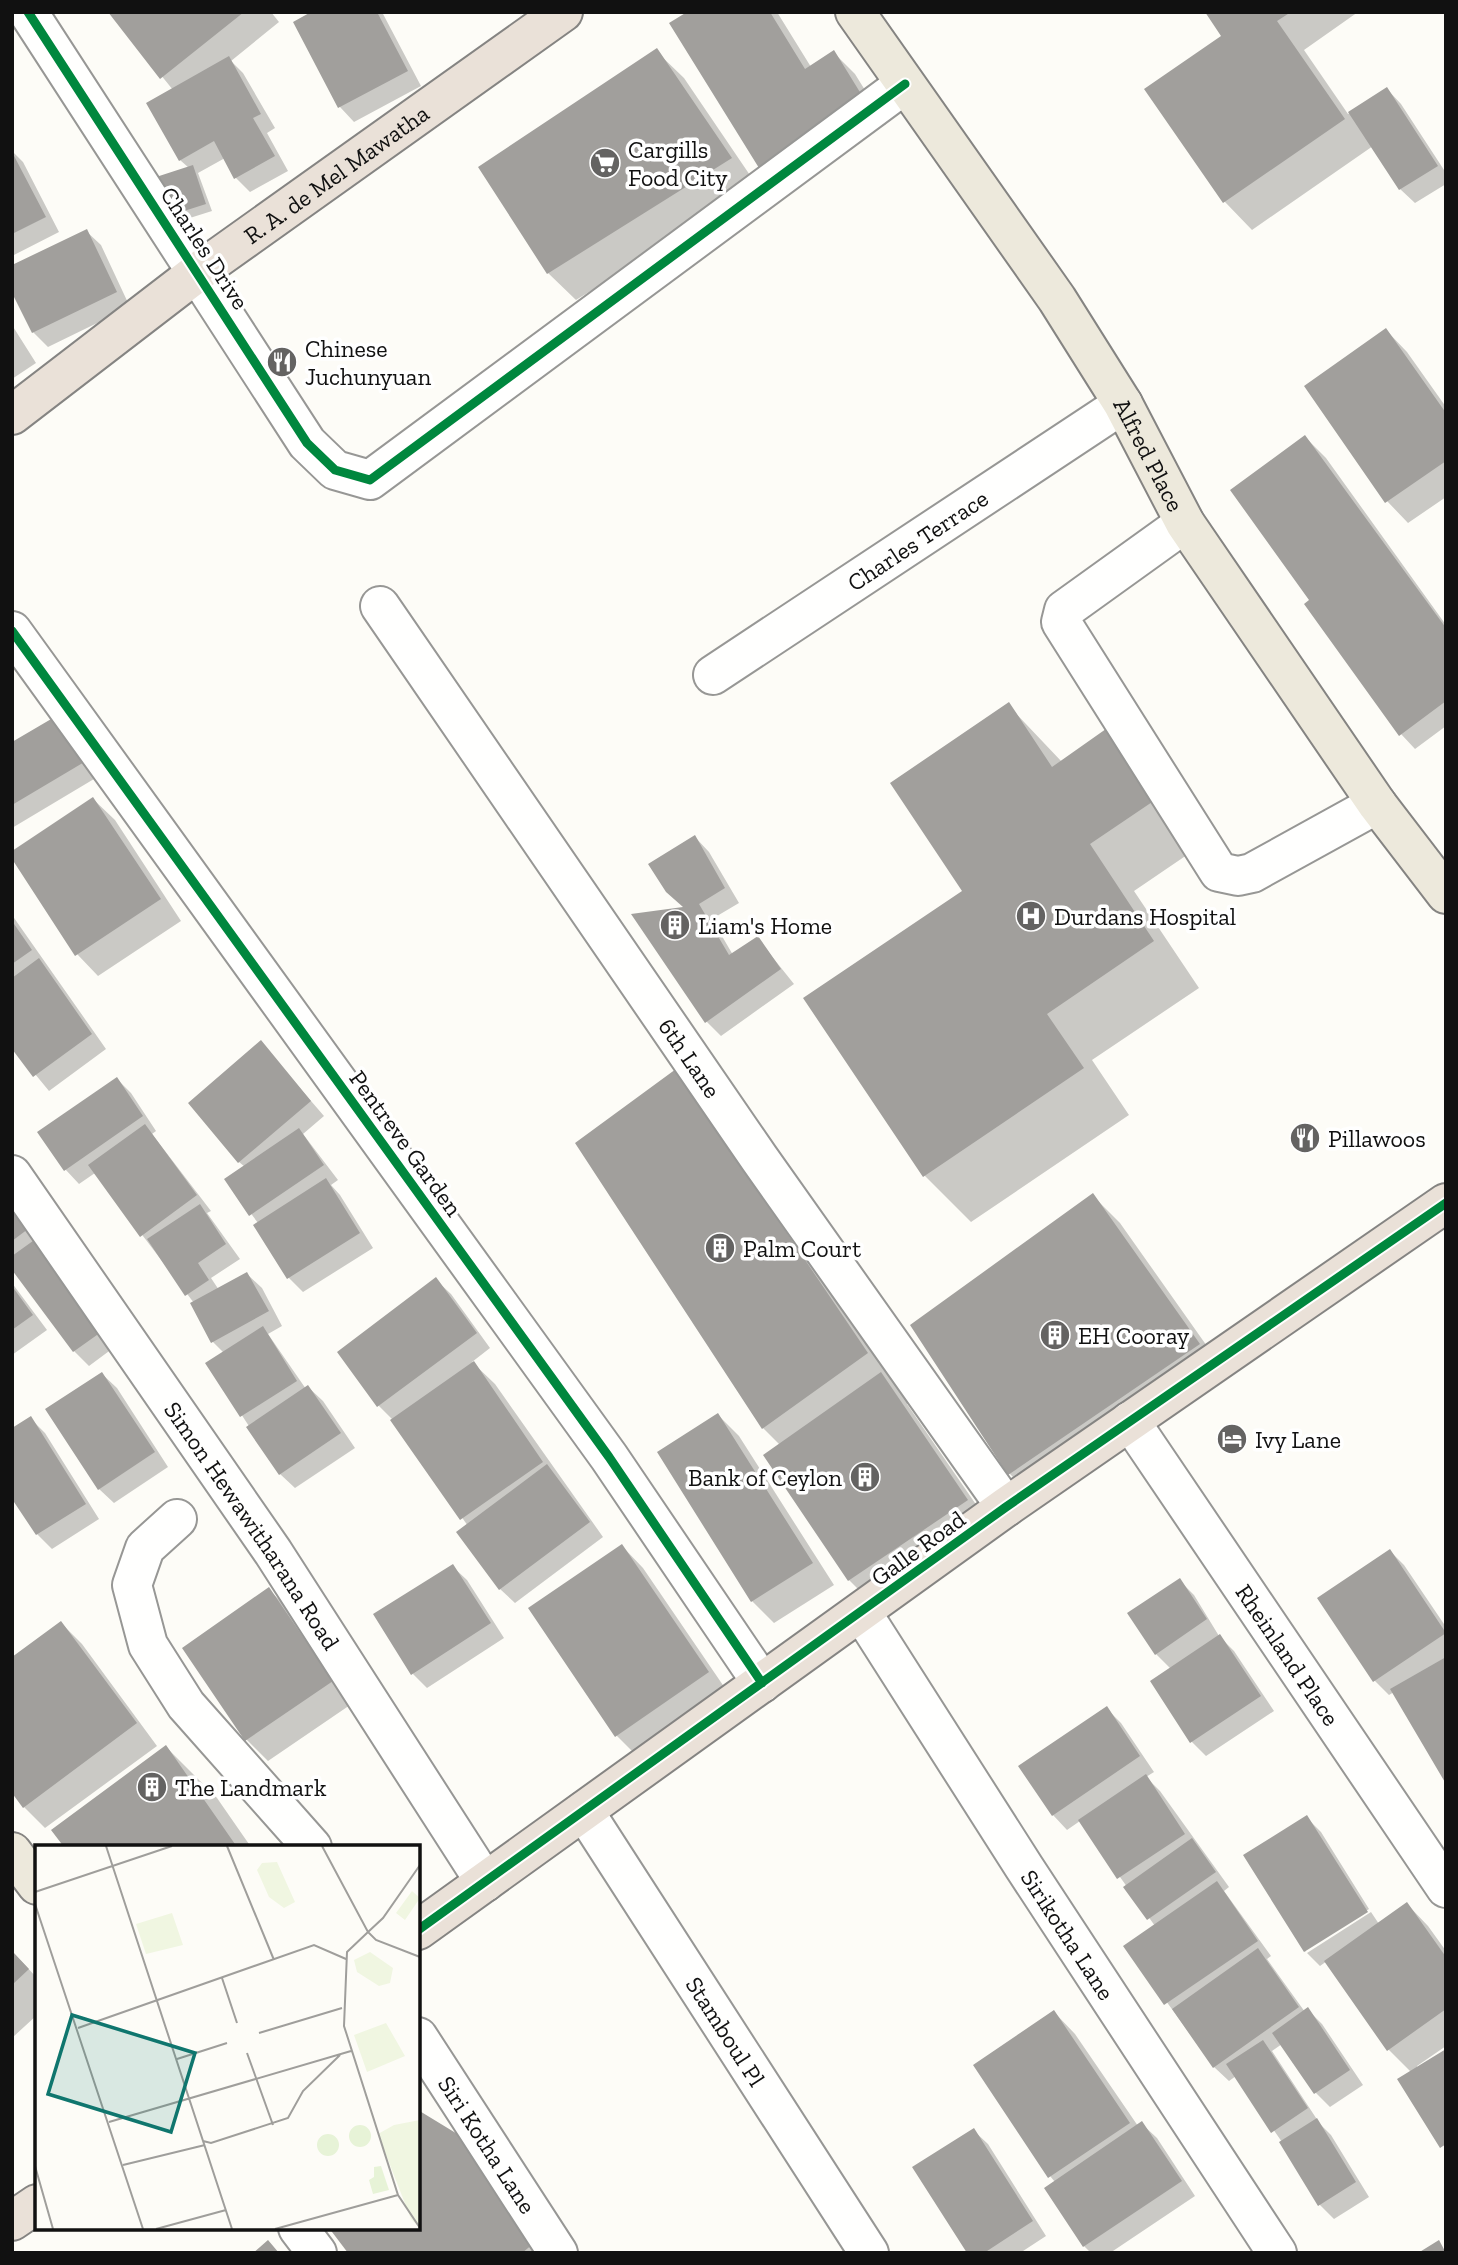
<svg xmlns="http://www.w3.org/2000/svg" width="1458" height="2265" font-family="'Zilla Slab',serif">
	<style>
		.shadow { fill: #0003 }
		.building { fill: #a19f9c }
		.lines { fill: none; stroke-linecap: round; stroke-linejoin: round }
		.minor-casing { stroke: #979795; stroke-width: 42 }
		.major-casing { stroke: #858482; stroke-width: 42 }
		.highway-casing { stroke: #858482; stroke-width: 42 }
		.minor { stroke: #fffffe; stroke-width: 38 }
		.major { stroke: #ede9dc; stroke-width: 38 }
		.highway { stroke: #eae1d8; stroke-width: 38 }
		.cycleway-casing { stroke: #fff; stroke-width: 13 }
		.cycleway { stroke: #00873e; stroke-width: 9 }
		.labels { text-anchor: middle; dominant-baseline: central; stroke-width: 7; stroke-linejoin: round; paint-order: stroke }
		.poi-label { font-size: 24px; fill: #111; stroke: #fff; text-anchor: start }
		.street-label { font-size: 24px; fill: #111; stroke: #fff }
		.inset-road { fill: none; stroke: #9f9e9b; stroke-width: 2 }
		.view { fill: #0f766e; fill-opacity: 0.15; stroke: #0f766e; stroke-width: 3.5 }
		.inset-edge { fill: none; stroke: #111; stroke-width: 3.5 }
	</style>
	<rect width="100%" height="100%" fill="#fdfcf7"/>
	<!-- shadow -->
	<path class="shadow" d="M110,12h161l8,10 -48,39 12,12 32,55 -8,5 21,38 -38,21 -14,-14 -11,-20 -27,15 14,38 -38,12 15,-55 -9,-8 -7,-70z
		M315,12h67l39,74 -67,36 -14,-15z
		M690,12h87l34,55 23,-14 21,21 31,50 -104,64z
		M1207,12h151l-54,38 44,64 39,-25 14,15 45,69v11l-31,19 -15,-14 -27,-43 -121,84 -27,-28 -78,-113 76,-53z
		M656,51l28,27 74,109 -182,113 -28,-27z
		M12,151l11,11 36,70 -47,24z
		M86,231l15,14 29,62 -82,40 -15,-15z
		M12,325l24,38 -24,16z
		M1386,330l21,22 39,55v90l-38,26 -21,-22z
		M1305,437l21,21 120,167v101l-31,23 -14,-15 -89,-133z
		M1008,705l54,57 51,-35 93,115 -72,49 65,97 -107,72 37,55 -158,107 -46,-46 -120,-177 160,-107z
		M58,717l41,59 -87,52v-84z
		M93,799l22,21 66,101 -83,55 -21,-22z
		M695,837l14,15 30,51 -27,16 21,36 25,-16 36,45 -73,52 -14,-14 -73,-107 51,-7z
		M12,915l94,134 -57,42 -37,-45z
		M261,1043l63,73 -21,18 35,46 -7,5 9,10 33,53 -70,44 -14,-14 -31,-55 -32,-43 19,-13 -6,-5z
		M676,1071l237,328 -6,5 81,118 -117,80 -22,-22 -84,-125 15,-10 -17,-17z
		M117,1079l14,14 25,38 -4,3 59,77 -4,2 33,46 -29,19 8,12 28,-16 15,14 20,38 -14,8 38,55 2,-2 15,14 32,47 -60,40 -15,-14 -72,-111 16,-10 -11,-11 -19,-39 -99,-130 -16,11 -14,-15z
		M1093,1196l27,27 106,150 -189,129 -27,-28 -98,-148z
		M12,1207l112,133 -35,26 -15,-15 -62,-84z
		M436,1280l15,14 39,54 -18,14 23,22 108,153 -88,66 -15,-14 -32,-63 -75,-106 -15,-15z
		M12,1283l35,47 -35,25z
		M102,1374l15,14 51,79 -54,36 -15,-14z
		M718,1415l21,21 95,149 -60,38 -22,-22 -93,-149z
		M30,1418l15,15 54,86 -47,30 -15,-15z
		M622,1546l21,22 86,126 -91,63 -21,-21z
		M1390,1551l14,14 42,62v153l-52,-88 -5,3 -14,-14 -56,-82z
		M452,1566l15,14 37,58 -77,50 -14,-14z
		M1180,1581l14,14 25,41 15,15 40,60 -68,45 -14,-14 -21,-73 -15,-15z
		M269,1590l22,21 62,92 -85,58 -22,-22z
		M61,1623l21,21 75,102 -112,82 -21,-21z
		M1107,1709l14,14 33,49 -8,5 14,14 69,96 -5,4 47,65 -4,3 38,53 3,-2 14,14 41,61 -33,22 -14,-14 -34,-49 -10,7 48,73 11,11 38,62 -35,22 -15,-15 -37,-62 -46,-66 -7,5 -15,-14 -88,-121 29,-20 -75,-105 -13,9 -14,-15z
		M166,1747l51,51 34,49h-184z
		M1306,1817l15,15 48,77 -63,40v3l-61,-96z
		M1407,1904l21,22 18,25v95l-29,20 1,3 28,-17v99l-34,-78 -24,-24 -61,-88 -7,5 -13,-13 64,-41 8,12z
		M12,1951l25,27v37l-25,23z
		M1054,2012l21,22 63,92 4,-2 15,14 38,58 -85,57h-19l-7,-7 -29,-64 -5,-6z
		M418,2112l136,141h-204l68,-25z
		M973,2130l15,14 58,92 -26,17h-51z"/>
	<!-- building -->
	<path class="building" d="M108,12h136l-84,67z
		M311,12h66l31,59 -70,37 -45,-86z
		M687,12h83l35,57 29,-19 32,52 -107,66 -90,-145z
		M1205,12h86l-14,9 68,98 -122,84 -79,-114 77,-53z
		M657,48l75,110 -185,116 -69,-107z
		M229,56l32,58 -8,4 22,38 -41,23 -20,-38 -35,20 -33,-58z
		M1387,87l51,79 -39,24 -51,-78z
		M12,152l34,65 -34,17z
		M193,165l13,39 -41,13 -12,-39z
		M87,229l30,63 -85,41 -20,-40v-28z
		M1386,328l60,85v48l-61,42 -81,-117z
		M1305,435l141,193v73l-47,35 -95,-132 5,-4 -79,-110z
		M1009,702l43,65 61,-43 48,72 -71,48 64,97 -107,73 37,54 -161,109 -120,-179 159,-107 -72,-108z
		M58,715l28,46 -74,44v-63z
		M93,797l68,102 -86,57 -63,-97v-8z
		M695,835l30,53 -26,16 30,51 29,-19 23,33 -76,54 -74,-109 52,-7 -17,-15 -18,-28z
		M12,921l20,29 -20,14z
		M39,958l53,76 -59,43 -21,-28v-71z
		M261,1040l50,61 -73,62 -50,-60z
		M676,1069l192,284 -106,76 -187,-286z
		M117,1077l26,39 -79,55 -27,-39z
		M145,1124l52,71 -57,42 -52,-72z
		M299,1128l25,37 -75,51 -25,-37z
		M326,1178l34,55 -73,46 -34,-54z
		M1093,1193l107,151 -192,131 -98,-150z
		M200,1204l26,40 -28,19 11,17 -24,16 -38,-57z
		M12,1209l16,20 -16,12z
		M44,1233l67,92 -38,27 -61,-82v-14z
		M247,1272l22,39 -58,32 -21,-40z
		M436,1277l41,56 -100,74 -40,-55z
		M12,1286l21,29 -21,15z
		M263,1326l34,55 -57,36 -35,-54z
		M474,1361l69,101 -83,58 -70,-100z
		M102,1372l53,80 -57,38 -53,-81z
		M881,1372l87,128 -120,81 -85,-126z
		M308,1385l33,48 -62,42 -33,-48z
		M718,1413l95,150 -62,39 -94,-150z
		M31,1416l55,88 -50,31 -24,-36v-71z
		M547,1464l43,58 -91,68 -43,-58z
		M622,1544l87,128 -94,65 -87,-129z
		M1390,1549l56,84 -73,49 -56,-84z
		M453,1564l38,59 -80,52 -38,-61z
		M1180,1578l27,41 -52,36 -28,-42z
		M269,1587l64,94 -88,60 -63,-93z
		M61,1621l76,102 -114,85 -11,-15v-136z
		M1220,1634l41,62 -71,47 -40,-62z
		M1446,1657v127l-56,-95z
		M1107,1706l33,50 -88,60 -34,-50z
		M166,1745l71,102h-173l-13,-17z
		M1146,1774l39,60 -68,45 -39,-59z
		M1307,1815l61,97 -64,40 -61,-97z
		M1192,1838l24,34 -69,48 -24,-33z
		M1217,1881l41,60 -94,64 -41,-59z
		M1407,1902l39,55v52l-59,42 -63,-90z
		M1258,1948l41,59 -86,61 -41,-59z
		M12,1951l17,18 -17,16z
		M1308,2007l42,63 -36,24 -42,-61z
		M1054,2010l76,113 -82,55 -75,-113z
		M1263,2040l45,68 -37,25 -45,-69z
		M1446,2049v95l-6,4 -43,-69z
		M418,2110l41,25 80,104 -17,14h-174l-19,-25h89z
		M1317,2118l39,64 -38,24 -39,-64z
		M1142,2121l40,60 -99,66 -39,-59z
		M974,2128l59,93 -49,32h-17l-55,-86z
		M268,2240l11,13h-26z
		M1439,2240l7,13h-28z"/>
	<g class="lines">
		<!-- minor casing -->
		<g class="minor-casing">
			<g id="minor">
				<path d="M28,12l279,431 28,27 35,10 535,-396"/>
				<path d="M1185,523l-121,87 -3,12 158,250 19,4 14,-3 125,-69"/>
				<path id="s1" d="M380,606l379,552 247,349"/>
				<path d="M12,631l597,826 153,226"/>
				<path id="s2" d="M713,675l410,-271"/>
				<path id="s3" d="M12,1175l261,377 212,330"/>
				<path id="s4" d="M1130,1421l316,467"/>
				<path d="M177,1519l-32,29 -13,37 16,60 38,60 126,142"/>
				<path id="s5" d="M862,1613l162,254 253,386"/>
				<path id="s6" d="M584,1811l285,442"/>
				<path id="s7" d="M418,2037l140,216"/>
				<path d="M298,2228l19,25"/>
			</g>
		</g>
		<!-- major casing -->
		<g class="major-casing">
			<g id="major">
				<path id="s8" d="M855,12l202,287 66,105 62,119 192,281 69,90"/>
				<path d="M12,1852l25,33"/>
			</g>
		</g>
		<!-- highway casing -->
		<g class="highway-casing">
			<g id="highway">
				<path id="s9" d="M12,415l186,-143 365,-260"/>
				<path d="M418,1930l588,-423 440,-304"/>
				<path d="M12,2221l25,-17"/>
			</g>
		</g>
		<!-- minor -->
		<use href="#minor" class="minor"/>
		<!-- major -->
		<use href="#major" class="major"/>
		<!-- highway -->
		<use href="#highway" class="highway"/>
		<!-- cycleway casing -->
		<g class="cycleway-casing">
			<path id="cycleway" d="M28,12l279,431 28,27 35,10 535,-396
				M12,631l597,826 153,226
				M418,1930l588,-423 440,-304"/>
		</g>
		<!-- cycleway -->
		<use href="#cycleway" class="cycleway"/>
	</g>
	<!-- icons -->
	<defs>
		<g id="supermarket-disc" transform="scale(1.575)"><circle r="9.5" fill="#646362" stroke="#fff"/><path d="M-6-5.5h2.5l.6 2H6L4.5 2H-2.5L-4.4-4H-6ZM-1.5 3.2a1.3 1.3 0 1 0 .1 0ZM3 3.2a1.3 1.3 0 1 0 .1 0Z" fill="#fff"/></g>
		<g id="restaurant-disc" transform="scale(1.575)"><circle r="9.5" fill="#646362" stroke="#fff"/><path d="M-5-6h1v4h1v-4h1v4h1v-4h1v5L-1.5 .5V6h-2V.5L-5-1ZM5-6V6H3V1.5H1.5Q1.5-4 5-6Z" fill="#fff"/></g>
		<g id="hospital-disc" transform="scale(1.575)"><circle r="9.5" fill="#646362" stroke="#fff"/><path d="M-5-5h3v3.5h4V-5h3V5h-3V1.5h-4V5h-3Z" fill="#fff"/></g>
		<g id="building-disc" transform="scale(1.575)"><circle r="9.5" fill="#646362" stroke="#fff"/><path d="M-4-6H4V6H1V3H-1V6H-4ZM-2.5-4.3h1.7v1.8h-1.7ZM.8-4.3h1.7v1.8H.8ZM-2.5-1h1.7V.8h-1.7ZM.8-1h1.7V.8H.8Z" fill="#fff"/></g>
		<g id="hotel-disc" transform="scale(1.575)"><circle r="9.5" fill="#646362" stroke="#fff"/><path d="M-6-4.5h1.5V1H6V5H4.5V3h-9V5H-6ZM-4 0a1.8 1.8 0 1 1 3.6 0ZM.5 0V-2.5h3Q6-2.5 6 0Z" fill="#fff"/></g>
	</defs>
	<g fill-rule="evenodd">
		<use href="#supermarket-disc" x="605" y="163"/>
		<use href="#restaurant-disc" x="282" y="362"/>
		<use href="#hospital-disc" x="1031" y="916"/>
		<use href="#building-disc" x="675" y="925"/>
		<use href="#restaurant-disc" x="1305" y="1138"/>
		<use href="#building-disc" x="720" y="1248"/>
		<use href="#building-disc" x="1055" y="1335"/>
		<use href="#hotel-disc" x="1232" y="1439"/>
		<use href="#building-disc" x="865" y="1477"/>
		<use href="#building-disc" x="152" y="1787"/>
	</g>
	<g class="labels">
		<!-- poi labels -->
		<g class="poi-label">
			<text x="628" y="149">Cargills<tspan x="628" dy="28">Food City</tspan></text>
			<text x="305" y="348">Chinese<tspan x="305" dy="28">Juchunyuan</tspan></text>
			<text x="1054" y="916">Durdans Hospital</text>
			<text x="698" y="925">Liam's Home</text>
			<text x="1328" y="1138">Pillawoos</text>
			<text x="743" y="1248">Palm Court</text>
			<text x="1078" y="1335">EH Cooray</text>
			<text x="1255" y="1439">Ivy Lane</text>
			<text x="842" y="1477" text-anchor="end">Bank of Ceylon</text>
			<text x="175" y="1787">The Landmark</text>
		</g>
		<!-- street labels -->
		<g class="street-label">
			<text stroke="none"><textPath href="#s9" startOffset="404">R. A. de Mel Mawatha</textPath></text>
			<text transform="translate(205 248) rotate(57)">Charles Drive</text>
			<text stroke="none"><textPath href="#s8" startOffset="532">Alfred Place</textPath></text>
			<text stroke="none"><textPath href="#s2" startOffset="245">Charles Terrace</textPath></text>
			<text stroke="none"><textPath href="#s1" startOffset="548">6th Lane</textPath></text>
			<text transform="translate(406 1143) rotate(54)">Pentreve Garden</text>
			<text stroke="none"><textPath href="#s3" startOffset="425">Simon Hewawitharana Road</textPath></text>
			<text transform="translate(918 1548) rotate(-36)">Galle Road</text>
			<text stroke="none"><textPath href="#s4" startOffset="282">Rheinland Place</textPath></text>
			<text stroke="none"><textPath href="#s5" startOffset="382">Sirikotha Lane</textPath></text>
			<text stroke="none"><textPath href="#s6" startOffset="262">Stamboul Pl</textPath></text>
			<text stroke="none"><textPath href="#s7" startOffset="128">Siri Kotha Lane</textPath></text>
		</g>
	</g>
	<!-- overview -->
	<g transform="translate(35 1845)">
		<rect width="385" height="385" fill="#fdfcf7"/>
		<path d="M314 291a11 11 0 1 1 22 0a11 11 0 1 1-22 0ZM282 300a11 11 0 1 1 22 0a11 11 0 1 1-22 0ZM346,321l8,24 -16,4 -4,-14 5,-3v-10z" fill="#e7f3d7"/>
		<path d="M242,17l18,40 -11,6 -15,-11 -12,-27 5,-7zM377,46l8,7 -15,22 -9,-7zM137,68l11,32 -37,9 -10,-30zM335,107l23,16 -3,15 -11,3 -22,-14 -3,-12zM351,178l19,33 -38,16 -13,-37zM385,275v108l-9,-9 -33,-85 16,-9z" fill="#f0f6e1"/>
		<path class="inset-road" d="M71,1l126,383M192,1l47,114M287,1l46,86 -21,20 -3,74 54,169 22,33M385,20l-37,53 -15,14 8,8 44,17M0,47l137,-46M0,59l108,325M187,133l15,45M43,183l236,-83 32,14M224,188l83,-25M212,208l26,72M142,214l50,-16M74,277l242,-71M168,296l8,2 77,-25 15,-27 37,-36M88,320l82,-20M0,321l18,63M121,384l70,-19M240,384l123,-34"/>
		<path class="view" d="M37,170l123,38 -24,79 -123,-38z"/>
		<rect width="385" height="385" class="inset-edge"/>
	</g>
	<!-- border -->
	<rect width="1458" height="2265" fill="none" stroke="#111111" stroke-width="28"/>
</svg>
